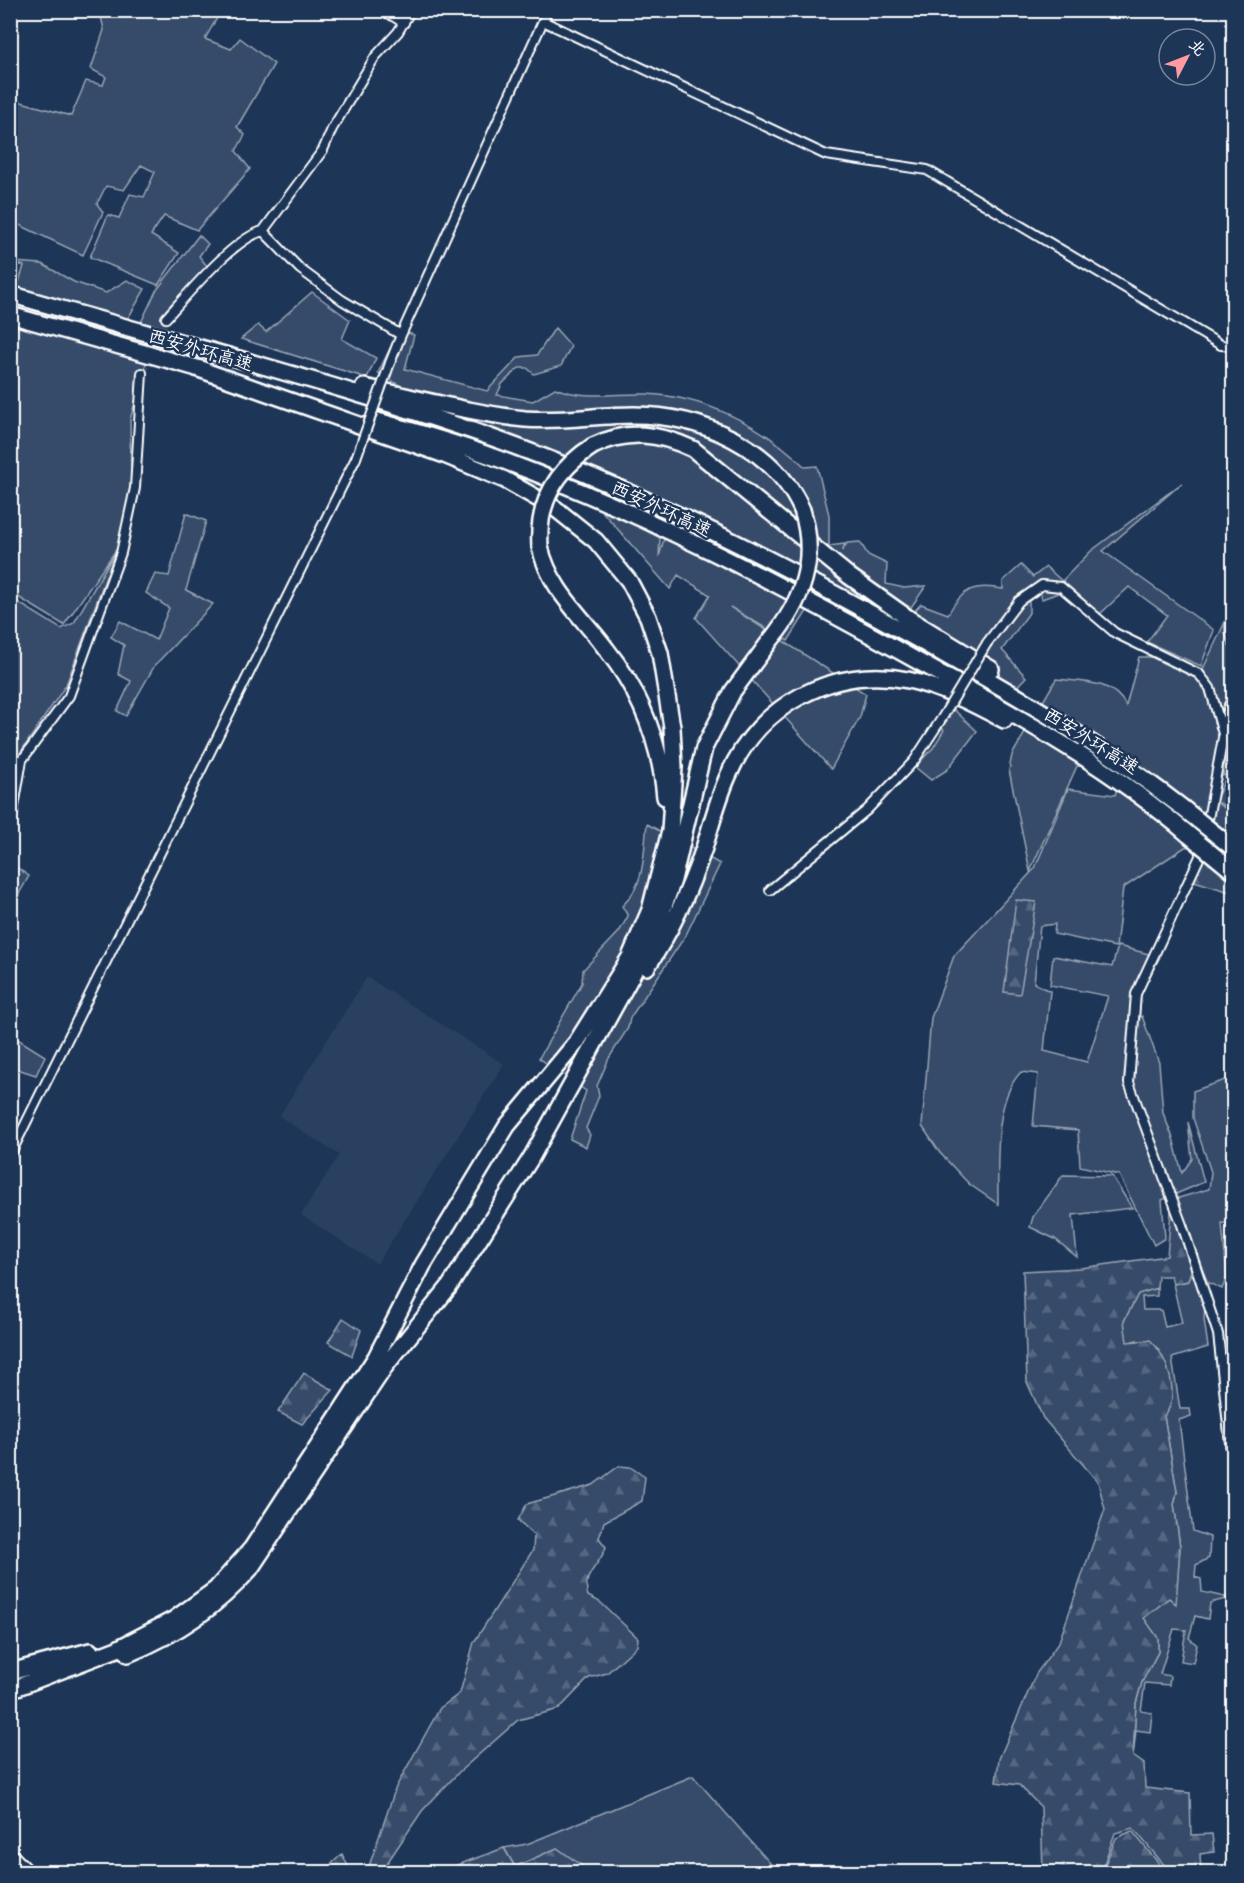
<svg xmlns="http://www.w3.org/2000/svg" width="1244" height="1883" font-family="Mali,'LXGW WenKai TC',sans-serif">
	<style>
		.built { fill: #2a4161 }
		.green { fill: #364b69; stroke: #9aa5b4; stroke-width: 1.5 }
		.forest { fill: url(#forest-firs); stroke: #9aa5b4; stroke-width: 1.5 }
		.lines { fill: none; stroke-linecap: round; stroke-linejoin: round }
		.street-tunnel { stroke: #344968; stroke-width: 8; stroke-dasharray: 8 4; stroke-linecap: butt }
		.street-casing { stroke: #fff; stroke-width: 12 }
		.highway-casing { stroke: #fff; stroke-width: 20 }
		.street { stroke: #1d3557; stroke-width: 8 }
		.highway { stroke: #1d3557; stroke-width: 15 }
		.street-bridge-casing { stroke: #fff; stroke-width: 12; stroke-linecap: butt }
		.highway-bridge-casing { stroke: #fff; stroke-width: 20; stroke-linecap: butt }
		.street-bridge { stroke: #1d3557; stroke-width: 8 }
		.highway-bridge { stroke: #1d3557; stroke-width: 15 }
		.labels { text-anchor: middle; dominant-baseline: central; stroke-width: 5; stroke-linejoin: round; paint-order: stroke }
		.street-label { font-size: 18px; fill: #fff; stroke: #1d3557 }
	</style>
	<defs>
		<pattern id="forest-firs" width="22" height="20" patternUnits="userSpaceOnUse" patternTransform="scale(1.5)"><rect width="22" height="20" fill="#364b69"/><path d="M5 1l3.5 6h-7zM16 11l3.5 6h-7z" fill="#546680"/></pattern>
	</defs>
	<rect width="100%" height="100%" fill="#1d3557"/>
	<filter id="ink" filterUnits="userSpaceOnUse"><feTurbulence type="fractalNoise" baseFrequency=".0167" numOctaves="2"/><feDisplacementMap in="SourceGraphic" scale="12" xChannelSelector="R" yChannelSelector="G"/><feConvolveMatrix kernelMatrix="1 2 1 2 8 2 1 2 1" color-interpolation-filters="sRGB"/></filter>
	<g filter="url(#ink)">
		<!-- built -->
		<path class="built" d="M367,977l137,87 -127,200 -76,-49 38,-60 -60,-39z"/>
		<!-- green -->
		<path class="green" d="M103,11h118l-16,28 26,10 9,-11 34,26 -37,63 8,8 -9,16 14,18 -53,61 -33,-14 -13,19 28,18 -21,32 -68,-28 18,-42 11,3 11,-24 14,3 11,-25 -14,-7 -17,25 -18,-4 -9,18 6,8 -20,43 -72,-34v-122l60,17 15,-35 17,4 3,-8 -15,-8 13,-39 -3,-14z
			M199,235l9,9 -9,12 12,15 -31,26 -33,62 -17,61 1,69 -13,58 -54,78 -54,-33v-282l14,-44 -13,-4v-10l2,10 29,2 32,18 32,11 21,-13 18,9 -21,36 12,8 20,-42z
			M312,292l38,28 -8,19 34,19 -9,20 -126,-39 17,-14 8,7z
			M555,328l16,18 -10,20 -27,8 -7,-6h-8l-17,16 -5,11 36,6 22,-13c29,12 60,5 91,6 58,2 118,32 159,73l12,-1 12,49v31l16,-2 -3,7 5,-8 13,-1 8,13 19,9 -1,20 18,4 22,-2 -40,57 -70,-46 -28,44 -58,-34 136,87 -6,23 -29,52 -135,-151 14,-23 -32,-20 -8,14 -76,-87 66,36 -1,19 6,-22 -287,-162 21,-43 15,5 -9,34 82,22 32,-34 18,-2z
			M1182,483l-79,68 111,79 -13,36 -54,-24 20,-27 -38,-28 -29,27 -36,-32 2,8 -24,9 -2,-6 -11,8v12l-27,37 24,27 -38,40 -26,-25 16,-18 -66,-60 9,-10 27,10c15,-26 26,-30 55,-25v-8l18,-16 12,12 13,-10 16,14 29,-30z
			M186,513l20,8 -20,69 27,14 -58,61 -29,51 -9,-5 14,-30 -13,-7 6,-29 -13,-8 9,-16 36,19 13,-32 -23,-15 9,-19 14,2z
			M115,552l-49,133 -50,74 -5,73v-234l50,31 13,-6z
			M1225,622v10l8,24 1,97 -7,21 -4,2 5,-50 -25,-57z
			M1139,657h12l18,9 14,3 22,12 18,47 -8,74 18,11v67l-15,-15 -14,-20 -19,2 -62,41 -7,59 -62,-13 1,-10 -15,2 -6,57 16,8 -6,60 43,11 21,-66 -58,-11 3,-29 59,11 6,-21 42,11 -28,52 -3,14 13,-7 17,47 4,50 10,25 9,35 10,-14 -4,-37 16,60 -42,18 3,38 -11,7 -35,-70 -39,-9 -2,-36 -45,-4 5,-52 -17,-2c-28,28 -23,94 -23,132l-29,-20 -29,-31 -18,-27 9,-108 23,-62 81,-88 33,-79 47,6 8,-25 -46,-4 -47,105 -21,-101 3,-15 44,-76c27,3 57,1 70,27z
			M951,707l26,24 -30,39 -16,10 -16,-13 18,-19 11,-18 -6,-8 11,-5 -5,-5z
			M647,824l73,40 -34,71 -56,83 -2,10 -19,30 -12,28 2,10 -13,32 4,7 -4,12 -16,-8 16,-48 -47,-33 43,-75 1,-13 36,-38 9,-16 -6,-10c24,-22 21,-51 25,-82z
			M11,1035l34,21 -9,19 -25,-8z
			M1231,1078l-4,43 6,1v102l-11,-1 5,54 -5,12 -15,-7 -3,37 4,28 -36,11 8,51h10l1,7 -12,4 14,111 17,6 -1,21 -13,7 -1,12 6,2 1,13 27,6 -19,5 -2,16 -13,-3 -6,22 8,7 -4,18 -12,-2 5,-31 -12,-1 -14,45 10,2 -1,9 -24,-2 -4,28 11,2 -2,19 -14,-2 -3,27 3,-54 6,-21 16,-30v-14l-15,-20 26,-20 6,5 5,-56 -6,-43 3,-12 -13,-76 -27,-76 -11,3 -2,-22 14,-27 19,-6v8l-15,1 1,13h18l4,17 17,-4 -9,-39 15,-3 4,-11 4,13 11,-2 -35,-81 37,-11 2,-17 -18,-54v-27z
			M1063,1175l49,1 20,32 -59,7 4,42 -22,-18 -25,-12 3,-10z
			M693,1776l85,96h-192l-4,-6 -25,-18 -42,19 -11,-19 23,-4z"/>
		<!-- forest -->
		<path class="forest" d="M1225,622l8,4v30l-8,-24z
			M1233,761v52l-13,-10 -5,-1z
			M1204,855l29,25v13l-42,-13z
			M11,864l18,12 -18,32z
			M1016,900l20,2 -16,92 -16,-2z
			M1172,1200l35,81 -11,2 -4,-16 -4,14 -15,3 -2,-8h-13l-1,12 -19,6 -14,27 3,21 23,-2c18,16 31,57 14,76l13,76 -3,12 6,43 -4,57 -7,-6 -25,20 14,20v14l-16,30 -6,21 -3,53 11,8 1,24 45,5 1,42 21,-1 2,18 -14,2 1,18h-31l-37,-44 -18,5 -11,31 -9,8h-52l-2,-65 -22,-22 -23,-3 3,-23 37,-85 23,-32 46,-133 -7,-27 -55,-64 -16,-36 -4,-111 58,-3 86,-12z
			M343,1318l18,12 -9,26 -24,-14z
			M304,1373l29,17 -31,34 -24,-12z
			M619,1466l11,1 15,10 -3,24 -38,21 -5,16 7,9c-6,19 -25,27 -18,49l12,6 38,36 -1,8 -30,27 -18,5 -30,31 -41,11 -59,52 -37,39 -41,61h-14l29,-85 44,-79 20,-15 14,-51 59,-92 1,-15 -16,-15 9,-16 66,-19z
			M1132,1831l34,41h-64l14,-34z
			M504,1848l11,19 42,-19 25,18 4,6h-148z
			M342,1854l9,18h-28z"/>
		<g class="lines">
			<!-- street-tunnel -->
			<path class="street-tunnel" d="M142,373l24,-55"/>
			<!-- street casing -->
			<g class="street-casing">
				<path id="street" d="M383,10l21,13
					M543,21l283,134 101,15 294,175 13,1
					M263,231l37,38 42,31 59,35
					M166,318c21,-23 68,-80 97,-87l60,-81 9,-21 43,-72 23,-25 13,-22
					M390,363l11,-28 147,-325
					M987,643l32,-42 23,-16 19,2 54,46 84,41 11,14 13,46
					M1234,697l-5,8 -27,147 -66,142 -7,89 53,142 36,109 16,146
					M10,830l12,-70 47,-64 52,-143 14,-65 7,-115
					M770,890l97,-80 47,-49 28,-43
					M10,1155l346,-697
					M10,1851l21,21"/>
			</g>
			<!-- highway casing -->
			<g class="highway-casing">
				<path id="highway" d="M10,294c160,47 323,88 480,143 144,51 283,122 416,196 102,57 202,114 293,188
					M10,315l194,55
					M364,387c54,11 106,26 161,32 36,3 72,-4 109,-4 67,0 140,32 168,95
					M374,420c38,11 77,22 114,35 151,55 294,130 433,208 94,52 187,102 268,172
					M593,446c35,-17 66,-13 100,3l156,127 62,44 80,49
					M540,547c10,43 42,69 67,103 34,43 53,93 58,147
					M647,967c25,-37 43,-78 57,-119 8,-25 14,-50 25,-74 30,-69 104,-109 179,-94 33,7 66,24 96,40
					M128,1654c47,-19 88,-46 122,-85l136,-204 63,-78 82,-129 122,-221 20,-57 31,-132 29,-57 37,-50
					M10,1672l80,-21
					M10,1690l107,-41 56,-29 43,-31 36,-41 124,-191 47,-92 84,-139 69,-83 54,-86 20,-47 20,-79 4,-64 -2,-40 -12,-74 -12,-36 -19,-36 -33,-40 -40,-32 -51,-29 -63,-26 -246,-86"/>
			</g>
			<!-- street -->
			<use href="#street" class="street"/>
			<!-- highway -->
			<use href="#highway" class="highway"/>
			<!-- street-bridge casing -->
			<g class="street-bridge-casing">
				<path id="street-bridge" d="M356,458l34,-95
					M942,718l45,-75"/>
			</g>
			<!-- highway-bridge casing -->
			<g class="highway-bridge-casing">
				<path id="highway-bridge" d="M540,547c-3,-45 16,-77 53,-101
					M770,641c32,-39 48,-81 32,-131
					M1199,821l35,28
					M1189,835l45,37"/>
			</g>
			<!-- street-bridge -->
			<use href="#street-bridge" class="street-bridge"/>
			<!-- highway-bridge -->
			<use href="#highway-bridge" class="highway-bridge"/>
		</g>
	</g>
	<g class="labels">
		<!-- street labels -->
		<g class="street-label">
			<text transform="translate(201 349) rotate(16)">西安外环高速</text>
			<text transform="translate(662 508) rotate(25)">西安外环高速</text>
			<text transform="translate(1092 740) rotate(32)">西安外环高速</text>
		</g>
	</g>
	<!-- margin -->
	<rect width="1244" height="1883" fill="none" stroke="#1d3557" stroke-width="36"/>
	<rect x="18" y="18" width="1208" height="1847" fill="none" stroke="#fff" stroke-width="2" filter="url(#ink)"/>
	<!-- north arrow -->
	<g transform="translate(1187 57) rotate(48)"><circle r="28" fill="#1d3557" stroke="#77869a" stroke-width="1.5"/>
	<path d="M0-4.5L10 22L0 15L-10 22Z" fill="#ff9aa2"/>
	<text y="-9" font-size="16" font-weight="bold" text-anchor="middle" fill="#ffffff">北</text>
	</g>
</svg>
